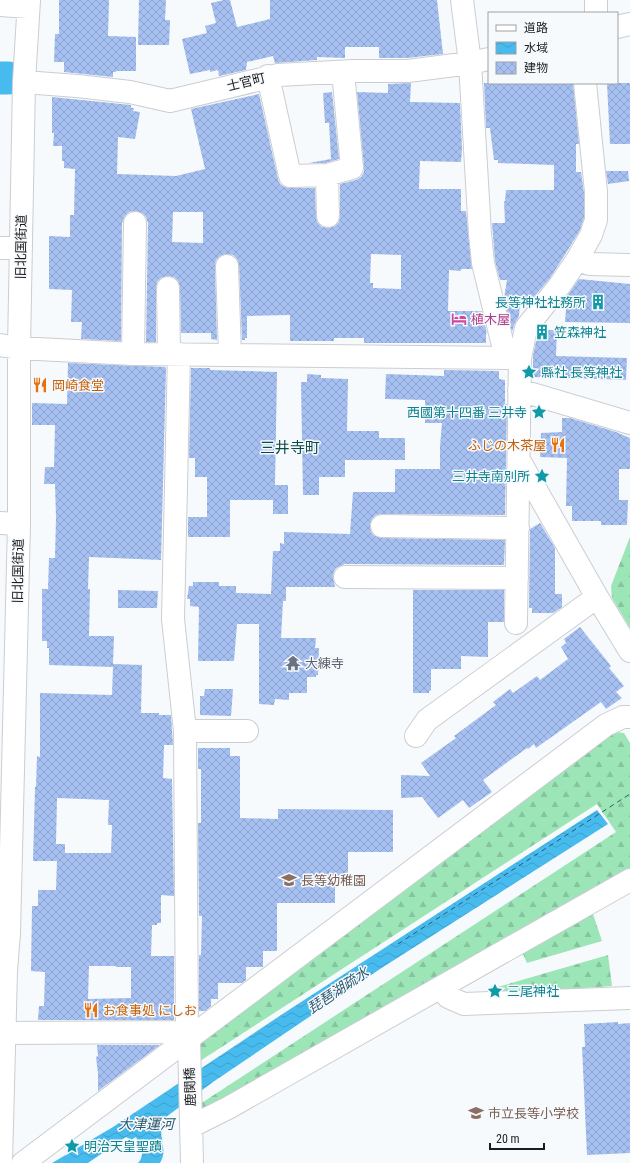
<svg xmlns="http://www.w3.org/2000/svg" width="630" height="1163" font-family="'Roboto Condensed','Noto Sans JP',sans-serif">
	<style>
		.forest { fill: url(#forest-firs) }
		.water { fill: url(#water-waves) }
		.lines { fill: none; stroke-linecap: round; stroke-linejoin: round }
		.river { stroke: #48bbee; stroke-width: 33 }
		.ferry { stroke: #2a586e; stroke-width: 1; stroke-dasharray: 5 4; stroke-linecap: butt }
		.building { fill: url(#building-cross-hatch); fill-rule: evenodd }
		.minor-casing { stroke: #cbcdd1; stroke-width: 24 }
		.minor { stroke: #fff; stroke-width: 22 }
		.labels { text-anchor: middle; dominant-baseline: central; stroke-width: 3; stroke-linejoin: round; paint-order: stroke }
		.street-label { font-size: 13px; fill: #1c1c1d; stroke: #f7fafd }
		.culture-label { font-size: 13px; fill: #0d838f; stroke: #f7fafd; text-anchor: start }
		.hotel-label { font-size: 13px; fill: #b23c85; stroke: #f7fafd; text-anchor: start }
		.food-label { font-size: 13px; fill: #c56008; stroke: #f7fafd; text-anchor: start }
		.worship-label { font-size: 13px; fill: #5b616d; stroke: #f7fafd; text-anchor: start }
		.education-label { font-size: 13px; fill: #785e54; stroke: #f7fafd; text-anchor: start }
		.water-label { font-size: 14px; font-style: italic; fill: #2a586e; stroke: #f7fafd }
		.quarter-label { font-size: 15px; fill: #0a4b49; stroke: #f7fafd }
	</style>
	<defs>
		<pattern id="forest-firs" width="22" height="20" patternUnits="userSpaceOnUse"><rect width="22" height="20" fill="#9be5b7"/><path d="M5 1l3.5 6h-7zM16 11l3.5 6h-7z" fill="#85c49d"/></pattern>
		<pattern id="water-waves" width="16" height="10" patternUnits="userSpaceOnUse"><rect width="16" height="10" fill="#48bbee"/><path d="M0 5q4-4 8 0t8 0" fill="none" stroke="#3ea0cc"/></pattern>
		<pattern id="building-cross-hatch" width="8" height="8" patternUnits="userSpaceOnUse"><rect width="8" height="8" fill="#a5c0f1"/><path d="M0 0l8 8M0 8l8-8" fill="none" stroke="#8da4ce"/></pattern>
	</defs>
	<rect width="100%" height="100%" fill="#f7fafd"/>
	<!-- forest -->
	<path class="forest" d="M630,537v91l-18,-30 -1,-12z
		M615,732l9,1 6,10v130l-425,237 -5,-4v-2l416,-272 -19,-28 -397,257 -4,-15 412,-313z
		M592,911l10,30 -75,22 -5,-11z
		M608,955l4,31 -120,8 -1,-5z"/>
	<!-- water -->
	<path class="water" d="M597,810l11,14 -228,145 -167,113 -51,38c0,3 -1,7 -1,10 0,11 6,22 -1,33h-22c8,-8 2,-17 -2,-26l-5,3 -5,-3 -38,26h-36l61,-36 168,-112z"/>
	<g class="lines">
		<!-- river -->
		<path class="river" d="M0,78h8"/>
		<!-- ferry -->
		<path class="ferry" d="M398,944l232,-150"/>
	</g>
	<!-- building -->
	<path class="building" d="M59,0h50l-1,36 28,1v34h-20v1h-3v5l-49,-5v-10h-10l1,-28h4z
		M139,0h27l-1,20h5l-1,25h-31z
		M224,0h6l7,27 33,-8v-19h167l6,54 -36,4h-28v-11h-34v11l-28,-1v3l-42,3 -2,-7 -26,6 -1,8 -27,6 -1,-6 -8,2v-2l-20,4 -8,-35 25,-6 -2,-7 11,-3 -5,-20z
		M411,83l-1,19 50,1 2,46 -1,13 -41,-1 -1,28h42v22h5l6,58h-11v2l-12,-1 -1,41h34l5,23 -1,-1v10h-122v-5h-30v3h-44v-26l-43,1v22h-2v2h-3l-3,-75 -2,-6 -4,-4 -6,-1 -7,2 -4,4 -1,6 2,74 -6,-1v-6h-30l-1,-46 -2,-6 -4,-4 -7,-1 -6,2 -4,4 -1,6v54h-10l2,-119 -2,-6 -4,-4 -7,-2 -6,1 -4,4 -3,7 -1,118 -40,-2 1,-17h-11l1,-32 -23,-1v-53l21,1v-22h4l1,-46 -11,-1v-7h-2v-15h-9l1,-13h-2v-36l79,8v3h3l-1,3 7,1 -5,27 -17,-2 -1,37 59,2 29,-7 -14,-60 68,-15 19,85 2,5 4,3 6,1h25l1,28 1,6 5,5 7,1 6,-2 4,-4 1,-6v-32l16,-4 5,-3 3,-5v-5l-7,-75 31,1v-9zM173,212h30v31l-31,-1zM371,254l30,1v34l-28,-1v-5h-3z
		M484,83h89l6,61h-3v28h5l3,21v25l-4,12 -14,23 -16,25 -20,24h-10l-1,14 -5,9 -2,7 -8,-34 3,-18h-7l-5,-19 -3,-38h13l-1,-22h1l1,-11h48v-25l-56,-2v-3h-4l-4,-32h-4z
		M607,83h23v61h-20z
		M332,92l7,67 -14,4h-16l22,-4 -2,-36h-4l-2,-30z
		M606,171h22l1,10 -21,3z
		M579,279l51,5v39l-65,-1 2,-26z
		M540,330h17l-1,26 71,2 -1,22 -93,-3v-22l5,-22z
		M68,363l97,4 1,1 -5,192 -72,-3 -1,32h2l-1,47h25l-1,28 29,1 -1,48h18v2h12l2,30h-9l-1,33 9,1 2,117 -13,-1v28h-4v2h-5l-1,31h23v64h-136l1,-14h5l1,-34 -14,-1 1,-65h6v-16h18l1,-29h-24l2,-74h1l1,-31 3,1v-64l72,2 1,-28 -64,-2v-17h-2v-7h-5v-52h6l1,-31h6l1,-41 -1,-33h-11l1,-17h9l1,-42h-23v-22l35,1zM57,798l52,2 -1,25h4l-1,28h-46v-9h-9zM89,966h27v1h15v31l-43,1z
		M191,368h19v2l67,2 -2,113h13v29h-15v-14h-43v37h-42v-20h19v-40h-12v-19h-6z
		M444,370l55,1v8l6,1v24h2l-2,111 -123,-1 -6,1 -4,4 -2,6 1,7 4,4 7,2 123,2 -1,25 -159,-1 -9,4 -2,3 -1,6 2,10h-49v14h-3l-2,37h35l-1,10h4l-1,27h-2v2h-9v16h-18v7l-14,-1 -1,6 -15,-1v-80h-22l-3,37h-36l1,-54 -9,-1v-7h-3l2,-13h4v-4h26v4h17v7l35,1 2,-43h7v-8l4,1v-12l66,2 3,-42h42v-23h45v-23l2,-23h-17v-23l-40,-1 1,-25 58,2z
		M307,374l14,1v3l27,1 -1,52h32v7h26v22h-60v17h-26v18h-16l-2,-113h6z
		M562,418h8l46,14 14,6v31h-11v31h9l-1,25h-26v-4h-29v-15h-6l1,-48 -27,-1 1,-24 21,-1z
		M540,523l15,25v46h7v13l-9,6h-21v-5h-3l1,-78v-1z
		M118,590l40,1 -1,17h-39z
		M413,590h91v32h-16v35l-27,-1v13h-30v21l-2,1v2h-16z
		M580,627l31,39 -2,2 15,18 -8,6 6,6 -16,11 -5,-7 -65,46 -2,-4 -6,5 -1,-1 -44,32 9,12 -23,16 -6,-8 -25,18 -16,-21 -21,1v-23l29,1 -9,-13 35,-25 -2,-2 42,-31 -3,-3 17,-13 3,4 24,-17 3,4 28,-21 -7,-12 5,-4 -2,-4z
		M205,689h28l-2,27 -31,-1v-19h4z
		M198,748h32v8h10v62l38,1v-10l115,1v42h-45v27h-13v24h-58v48h-14v16h-17v13l-4,3h-24v16h-7v7l-6,5h-6v-56h2l1,-39h-3l-1,-93h3v-54h-3z
		M618,1022v2l12,-1v130l-43,2 -5,-108h3l-1,-23z
		M97,1045h63l-62,46v-17l-2,-17 2,-1z"/>
	<g class="lines">
		<!-- minor casing -->
		<g class="minor-casing">
			<path id="minor" d="M462,0l8,63 10,171 3,29 23,95
				M596,0v13
				M0,5l28,2
				M617,27l13,-3
				M268,76l22,100 37,-1 25,-7 -9,-96
				M24,82l53,4 53,6 40,9 108,-26 75,-4h55l62,-8 19,-4
				M327,175l1,41
				M0,248h21
				M577,260l13,4 40,1
				M227,266l3,89
				M168,288l1,66
				M0,345l19,3 114,6 387,4
				M133,354l2,-131
				M179,354l-6,265 12,112 2,301 2,8 3,123
				M519,390l111,33
				M519,460l78,137 33,54
				M0,523l19,1
				M382,526l136,2
				M345,577l172,1
				M516,623l4,-265 6,-30 34,-43 17,-25 14,-25 5,-15v-28l-11,-109
				M185,731h62
				M416,736l11,-16 170,-123
				M630,880l-189,107 7,10 16,7 166,-6
				M4,1033l183,-1
				M192,1126l36,-18 213,-121
				M1,1163l5,-192 3,-38 10,-409v-176l5,-266 5,-82
				M23,1163c195,-145 388,-293 583,-438l17,-8h7"/>
		</g>
		<!-- minor -->
		<use href="#minor" class="minor"/>
	</g>
	<!-- icons -->
	<defs>
		<g id="building-bare" transform="scale(1.2)"><path d="M-4-6H4V6H1V3H-1V6H-4ZM-2.5-4.3h1.7v1.8h-1.7ZM.8-4.3h1.7v1.8H.8ZM-2.5-1h1.7V.8h-1.7ZM.8-1h1.7V.8H.8Z" fill="#0f9aa8" stroke="#f7fafd" stroke-width="2.5" paint-order="stroke"/></g>
		<g id="hotel-bare" transform="scale(1.2)"><path d="M-6-4.5h1.5V1H6V5H4.5V3h-9V5H-6ZM-4 0a1.8 1.8 0 1 1 3.6 0ZM.5 0V-2.5h3Q6-2.5 6 0Z" fill="#d1479c" stroke="#f7fafd" stroke-width="2.5" paint-order="stroke"/></g>
		<g id="sight-bare" transform="scale(1.2)"><path d="M0-6L1.8-2.2L6-1.7L2.9 1.2L3.7 5.4L0 3.3L-3.7 5.4L-2.9 1.2L-6-1.7L-1.8-2.2Z" fill="#0f9aa8" stroke="#f7fafd" stroke-width="2.5" paint-order="stroke"/></g>
		<g id="restaurant-bare" transform="scale(1.2)"><path d="M-5-6h1v4h1v-4h1v4h1v-4h1v5L-1.5 .5V6h-2V.5L-5-1ZM5-6V6H3V1.5H1.5Q1.5-4 5-6Z" fill="#e8710a" stroke="#f7fafd" stroke-width="2.5" paint-order="stroke"/></g>
		<g id="temple-bare" transform="scale(1.2)"><path d="M0-6L5-2H3V0L6.5 2.5H4V6H1.5V3h-3V6H-4V2.5H-6.5L-3 0V-2H-5Z" fill="#6b7280" stroke="#f7fafd" stroke-width="2.5" paint-order="stroke"/></g>
		<g id="school-bare" transform="scale(1.2)"><path d="M0-5L7-2L0 1L-7-2ZM-4 1L0 2.5L4 1V4Q0 6-4 4Z" fill="#8d6e63" stroke="#f7fafd" stroke-width="2.5" paint-order="stroke"/></g>
	</defs>
	<g fill-rule="evenodd">
		<use href="#building-bare" x="598" y="302"/>
		<use href="#hotel-bare" x="459" y="319"/>
		<use href="#building-bare" x="542" y="332"/>
		<use href="#sight-bare" x="529" y="372"/>
		<use href="#restaurant-bare" x="40" y="385"/>
		<use href="#sight-bare" x="539" y="412"/>
		<use href="#restaurant-bare" x="558" y="445"/>
		<use href="#sight-bare" x="542" y="476"/>
		<use href="#temple-bare" x="293" y="663"/>
		<use href="#school-bare" x="289" y="880"/>
		<use href="#sight-bare" x="495" y="991"/>
		<use href="#restaurant-bare" x="91" y="1010"/>
		<use href="#school-bare" x="476" y="1113"/>
		<use href="#sight-bare" x="72" y="1146"/>
	</g>
	<g class="labels">
		<!-- street labels -->
		<g class="street-label">
			<text transform="translate(246 82) rotate(-14)">士官町</text>
			<text transform="translate(21 247) rotate(-89)">旧北国街道</text>
			<text transform="translate(18 571) rotate(-89)">旧北国街道</text>
			<text transform="translate(190 1087) rotate(-92)">鹿関橋</text>
		</g>
		<!-- culture labels -->
		<g class="culture-label">
			<text x="586" y="302" text-anchor="end">長等神社社務所</text>
			<text x="554" y="332">笠森神社</text>
			<text x="541" y="372">縣社 長等神社</text>
			<text x="527" y="412" text-anchor="end">西國第十四番 三井寺</text>
			<text x="530" y="476" text-anchor="end">三井寺南別所</text>
			<text x="507" y="991">三尾神社</text>
			<text x="84" y="1146">明治天皇聖蹟</text>
		</g>
		<!-- hotel labels -->
		<g class="hotel-label">
			<text x="471" y="319">植木屋</text>
		</g>
		<!-- food labels -->
		<g class="food-label">
			<text x="52" y="385">岡崎食堂</text>
			<text x="546" y="445" text-anchor="end">ふじの木茶屋</text>
			<text x="103" y="1010">お食事処 にしお</text>
		</g>
		<!-- worship labels -->
		<g class="worship-label">
			<text x="305" y="663">大練寺</text>
		</g>
		<!-- education labels -->
		<g class="education-label">
			<text x="301" y="880">長等幼稚園</text>
			<text x="488" y="1113">市立長等小学校</text>
		</g>
		<!-- water labels -->
		<g class="water-label">
			<text transform="translate(338 990) rotate(-34)">琵琶湖疏水</text>
			<text x="146" y="1124">大津運河</text>
		</g>
		<!-- quarter labels -->
		<g class="quarter-label">
			<text x="290" y="448">三井寺町</text>
		</g>
	</g>
	<!-- legend -->
	<rect x="488" y="12" width="130" height="72" fill="#f7fafd" stroke="#9fa1a3"/>
	<rect x="496" y="25" width="20" height="6" fill="#ffffff" stroke="#9fa1a3"/>
	<text x="524" y="32" font-size="12" fill="#1c1c1d">道路</text>
	<rect x="496" y="42" width="20" height="12" fill="url(#water-waves)" stroke="#9fa1a3"/>
	<text x="524" y="52" font-size="12" fill="#1c1c1d">水域</text>
	<rect x="496" y="62" width="20" height="12" fill="url(#building-cross-hatch)" stroke="#9fa1a3"/>
	<text x="524" y="72" font-size="12" fill="#1c1c1d">建物</text>
	<!-- scale -->
	<path d="M490 1143v6h54v-6" fill="none" stroke="#1c1c1d" stroke-width="2"/>
	<text x="496" y="1143" font-size="12" fill="#1c1c1d" stroke="#f7fafd" stroke-width="3" paint-order="stroke">20 m</text>
</svg>
